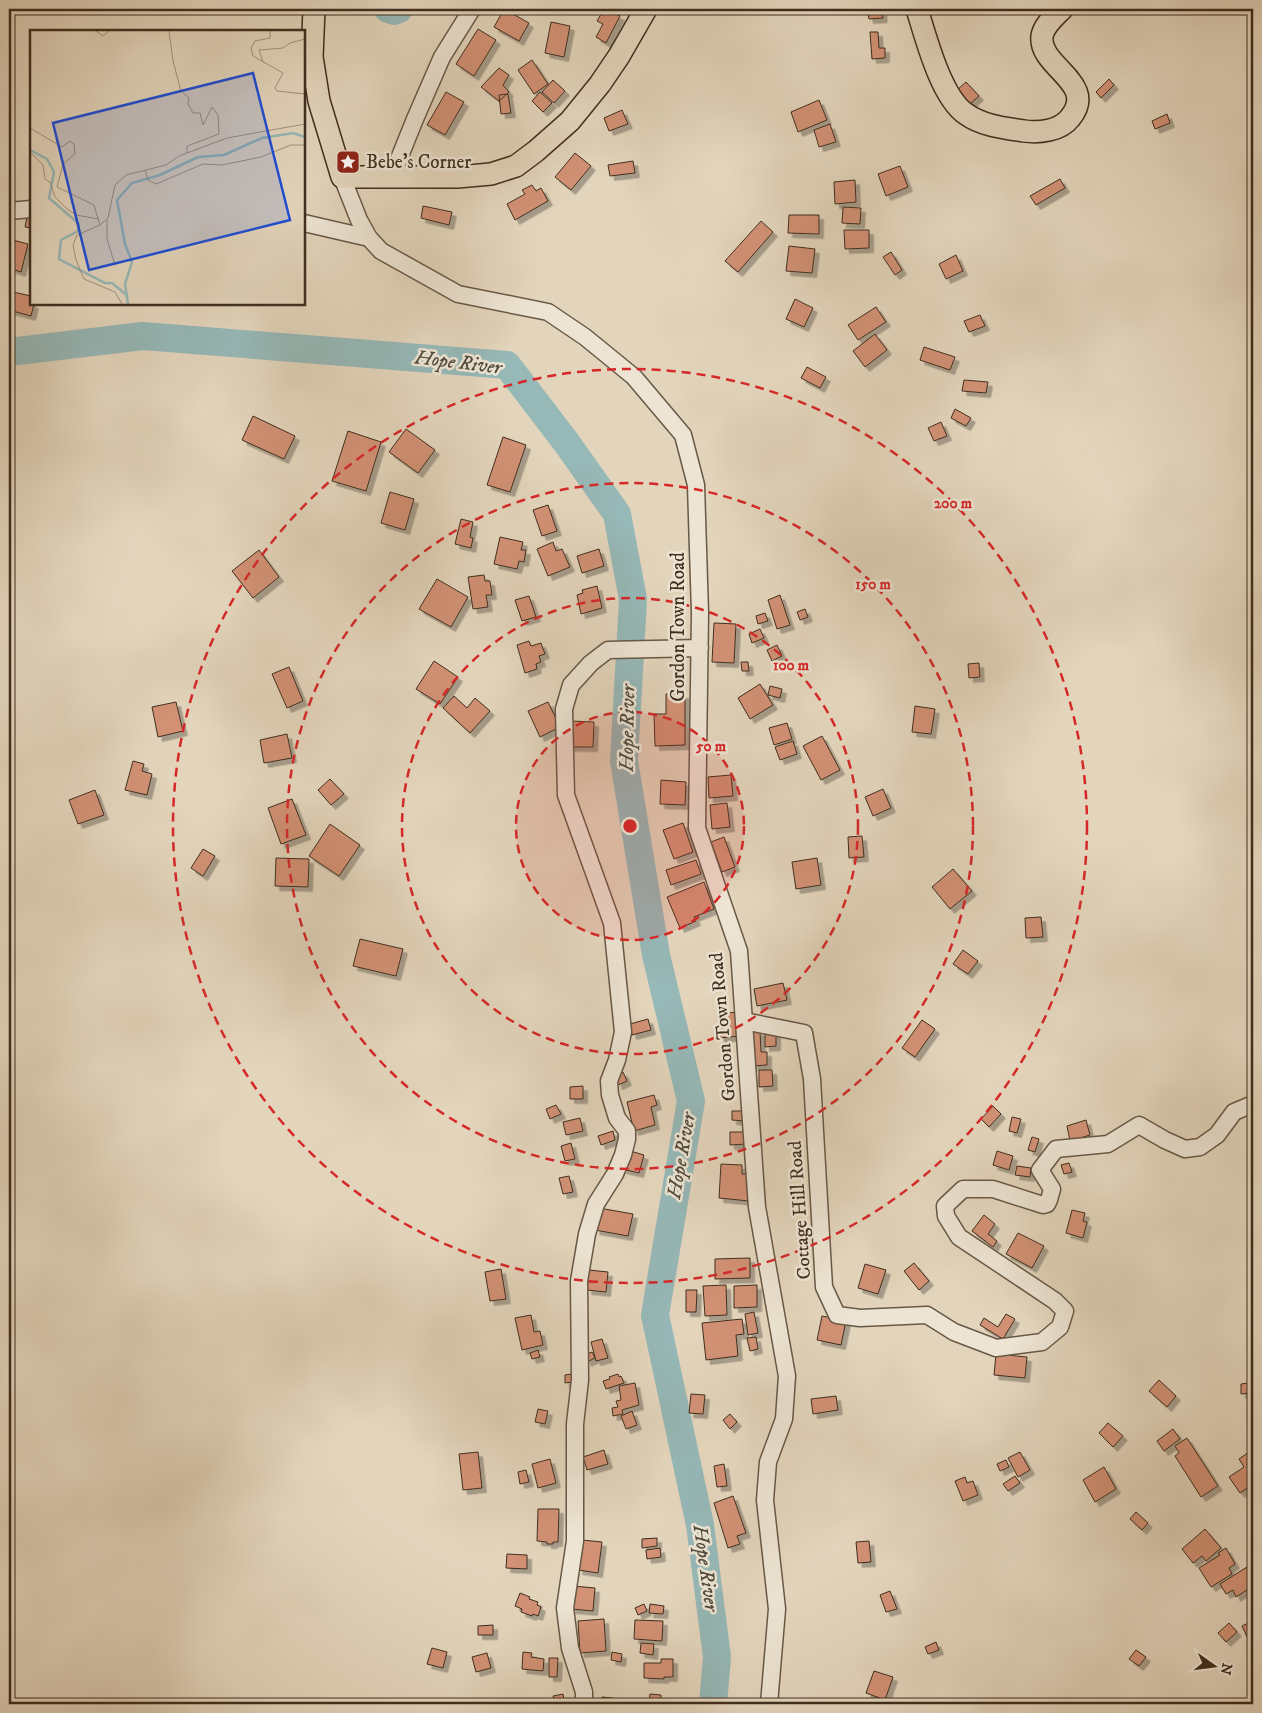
<svg xmlns="http://www.w3.org/2000/svg" width="1262" height="1713" font-family="'IM FELL DW Pica',serif">
	<style>
		.lines { fill: none; stroke-linecap: round; stroke-linejoin: round }
		.river { stroke: #96b8b7; stroke-width: 28 }
		.building { fill: #d29174; stroke: #3f2e1e; filter: url(#shadow) }
		.minor-casing { stroke: #685846; stroke-width: 19 }
		.major-casing { stroke: #3f2e1e; stroke-width: 24 }
		.minor { stroke: #ede4d3; stroke-width: 16 }
		.major { stroke: #e3d5bc; stroke-width: 21 }
		.ring { fill: none; stroke: #d62828; stroke-width: 2.5; stroke-dasharray: 9 6 }
		.labels { text-anchor: middle; dominant-baseline: central; stroke-width: 5; stroke-linejoin: round; paint-order: stroke }
		.poi-label { font-size: 19px; fill: #3f2e1e; stroke: #ede4d3; text-anchor: start }
		.street-label { font-size: 19px; fill: #3f2e1e; stroke: #ede4d3 }
		.water-label { font-size: 20px; font-style: italic; fill: #504a3d; stroke: #ede4d3 }
		.inset-river { fill: none; stroke: #96b8b7; stroke-width: 2.5 }
		.inset-road { fill: none; stroke: #a1927d; stroke-width: 1 }
		.view { fill: #1d4ed8; fill-opacity: 0.15; stroke: #1d4ed8; stroke-width: 2.5 }
		.inset-edge { fill: none; stroke: #3f2e1e; stroke-width: 2.5 }
		.centre { fill: #d62828; stroke: #ede4d3; stroke-width: 2.5 }
		.ring-label { font-size: 15px; text-anchor: middle; font-weight: bold; fill: #d62828; stroke: #ede4d3; stroke-width: 5; stroke-linejoin: round; paint-order: stroke }
	</style>
	<defs>
		<filter id="shadow"><feDropShadow dx="4.5" dy="4.5" stdDeviation="0" flood-color="#0004"/></filter>
	</defs>
	<rect width="100%" height="100%" fill="#e3d5bc"/>
	<filter id="stains"><feTurbulence type="fractalNoise" baseFrequency=".004" numOctaves="4"/><feColorMatrix values="0 0 0 0 .2 0 0 0 0 .09 0 0 0 0 .02 0 0 0 .5 -.17"/></filter>
	<radialGradient id="worn" r=".72"><stop offset=".6" stop-color="#630" stop-opacity="0"/><stop offset="1" stop-color="#630" stop-opacity=".3"/></radialGradient>
	<g class="lines">
		<!-- river -->
		<path class="river" d="M388,9l6,2 5,-2
			M9,352l134,-16 364,29 59,77 51,72 16,85 -9,162 32,194 35,146 -36,214 45,210 17,132 -4,47"/>
	</g>
	<!-- building -->
	<path class="building" d="M504,9l25,14 -10,18 -25,-14z
		M604,9l16,7 -14,27 -10,-6 7,-13 -6,-3z
		M882,11l1,7 -14,1 -1,-6z
		M551,22l19,4 -6,31 -19,-4z
		M478,29l18,11 -22,36 -18,-12z
		M870,32h8l1,16h6v10l-13,1z
		M532,60l16,24 -14,10 -16,-24z
		M499,68l10,7 -6,10 6,7 -10,9 -18,-14z
		M1109,79l5,6 -13,13 -5,-6z
		M553,80l12,11 -11,12 -12,-11z
		M966,82l13,14 -10,9 -13,-14z
		M446,92l18,10 -19,33 -18,-10z
		M540,92l12,11 -9,9 -11,-11z
		M508,94l3,19 -10,1 -2,-19z
		M819,100l8,20 -29,12 -7,-20z
		M622,110l6,14 -19,7 -5,-13z
		M1167,114l3,9 -15,6 -3,-8z
		M830,124l6,18 -17,5 -5,-17z
		M575,153l16,13 -20,24 -16,-13z
		M633,161l2,12 -25,3 -2,-11z
		M900,166l8,21 -22,9 -8,-22z
		M1060,179l5,9 -29,17 -6,-9z
		M855,180l1,22 -21,2 -1,-22z
		M532,185l4,6 5,-3 7,13 -33,19 -8,-16 18,-10 -3,-4z
		M423,206l29,6 -3,13 -28,-7z
		M843,207l18,1 -1,16 -18,-1z
		M28,212l3,1v15l-6,-1z
		M789,215h30v19l-31,-1z
		M761,221l12,11 -35,40 -13,-11z
		M844,230h25v18l-24,1z
		M9,239l19,5 -7,28 -12,-4z
		M789,246l26,3 -3,24 -26,-2z
		M891,252l11,18 -7,5 -12,-18z
		M956,255l7,16 -17,8 -7,-15z
		M13,292l18,4v8h3l-3,12 -22,-6z
		M795,299l18,9 -9,19 -18,-8z
		M876,307l10,15 -28,18 -10,-15z
		M980,315l5,11 -16,6 -5,-11z
		M875,334l12,16 -22,17 -12,-16z
		M924,347l31,10 -5,13 -30,-10z
		M807,367l19,10 -6,11 -19,-10z
		M964,380l24,2 -2,11 -24,-2z
		M955,409l16,9 -5,8 -15,-8z
		M253,416l42,20 -11,23 -42,-19z
		M941,422l6,14 -13,5 -6,-13z
		M406,429l29,21 -17,23 -29,-21z
		M348,431l33,11 -15,49 -34,-10z
		M503,437l23,8 -16,47 -23,-7z
		M390,492l24,7 -9,31 -24,-7z
		M548,505l9,26 -15,5 -9,-26z
		M461,519l12,3 -3,15 3,1 -2,10 -16,-4z
		M500,537l23,5 -2,8h5l-2,12 -5,-1 -2,8 -23,-5z
		M553,542l3,9 6,-2 8,18 -22,9 -11,-27z
		M599,549l5,17 -22,7 -5,-17z
		M259,550l20,27 -26,21 -21,-27z
		M484,575l1,6h5l2,14h-6l2,12 -15,2 -5,-32z
		M437,579l31,18 -17,30 -32,-18z
		M597,586l5,22 -21,6 -4,-19 6,-2 -1,-3z
		M780,595l10,30 -13,4 -9,-29z
		M529,596l7,21 -14,4 -7,-21z
		M805,609l3,8 -8,3 -3,-8z
		M765,613l3,8 -10,3 -2,-8z
		M714,623l22,1 -2,39 -22,-1z
		M760,629l4,9 -12,5 -3,-9z
		M529,641l2,5 10,-3 4,11 -6,2 2,6 -5,2 1,5 -12,4 -8,-28z
		M777,645l5,11 -10,5 -5,-11z
		M434,661l24,16 -18,27 -24,-15z
		M741,662h7l1,9h-7z
		M979,663l1,14 -11,1 -1,-14z
		M289,667l14,34 -16,7 -15,-34z
		M760,684l13,21 -23,14 -12,-21z
		M770,686l12,3 -2,9 -12,-3z
		M666,694h19v51l-30,1 -1,-32h12z
		M454,696l13,12 8,-10 15,13 -20,22 -27,-25z
		M176,702l7,29 -25,6 -6,-30z
		M548,702l12,25 -20,10 -12,-26z
		M915,706l20,3 -4,25 -19,-2z
		M570,721l24,1 -1,25h-23z
		M787,723l5,16 -18,6 -5,-17z
		M287,734l5,24 -28,5 -4,-23z
		M822,736l18,34 -19,10 -18,-34z
		M793,741l4,13 -17,6 -5,-13z
		M133,761l11,3 -2,7 10,3 -5,21 -22,-5z
		M731,775l2,21 -24,2 -1,-21z
		M330,779l14,15 -13,11 -13,-15z
		M661,780l25,2 -1,23 -25,-1z
		M883,789l8,19 -18,8 -8,-19z
		M95,790l9,25 -26,9 -9,-24z
		M292,799l14,36 -25,9 -13,-36z
		M727,803l3,24 -18,2 -2,-24z
		M683,823l10,29 -19,7 -11,-29z
		M330,824l30,21 -21,31 -30,-20z
		M862,836l2,21 -15,1 -1,-21z
		M724,837l11,30 -13,5 -11,-30z
		M203,849l12,7 -12,20 -12,-8z
		M276,858l33,1 -1,28 -33,-1z
		M817,858l4,27 -25,4 -4,-27z
		M696,860l5,14 -30,11 -5,-15z
		M953,869l19,22 -22,18 -18,-22z
		M704,882l10,27 -20,8 2,4 -16,7 -13,-31z
		M1041,917l2,20 -17,1 -1,-20z
		M360,939l43,10 -7,27 -43,-10z
		M963,950l15,11 -10,13 -15,-10z
		M783,983l4,17 -30,6 -3,-17z
		M737,1012l2,24 -19,2 -2,-24z
		M648,1019l3,11 -19,5 -2,-11z
		M922,1020l13,9 -20,28 -13,-9z
		M753,1031h7l1,21h6v13l-14,1z
		M765,1032h11v14l-11,1z
		M759,1070h13l1,16 -14,1z
		M623,1072l4,9 -9,4 -4,-10z
		M583,1086v13h-13v-12z
		M654,1095l3,10 -6,2 4,18 -21,6 -7,-29z
		M556,1105l5,9 -11,5 -4,-10z
		M993,1106l8,8 -12,13 -8,-8z
		M732,1111h13v10l-13,-1z
		M1012,1117l9,2 -4,14 -8,-2z
		M580,1118l3,13 -17,4 -3,-13z
		M1086,1120l4,15 -20,6 -3,-15z
		M613,1131l2,9 -14,5 -3,-9z
		M730,1132h17v12l-17,1z
		M1032,1137l7,2 -4,13 -7,-2z
		M571,1143l4,16 -10,2 -4,-15z
		M627,1150l17,5 -5,18 -17,-4z
		M997,1151l16,5 -4,14 -16,-5z
		M1069,1163l3,9 -8,2 -3,-9z
		M721,1164l21,1v9h9l-2,27 -30,-3z
		M1017,1166l14,2 -1,9 -15,-2z
		M569,1176l4,16 -10,2 -4,-16z
		M599,1208l34,6 -5,22 -33,-6z
		M1072,1210l13,3 -2,8 4,1 -4,16 -17,-5z
		M984,1215l11,9 -7,10 9,7 -4,6 -21,-16z
		M1018,1233l26,13 -12,22 -26,-14z
		M750,1258v20l-35,1v-20z
		M914,1263l15,18 -10,9 -15,-19z
		M865,1264l21,6 -8,24 -20,-6z
		M501,1269l5,30 -16,2 -5,-29z
		M589,1270l19,2 -2,20 -19,-2z
		M726,1285l1,30 -22,1 -2,-30z
		M757,1285v22l-23,1v-22z
		M686,1290h11l-1,22h-10z
		M754,1312l4,21 -10,2 -3,-21z
		M1006,1314l9,5 -12,20 -23,-14 4,-7 14,9z
		M531,1315l3,17 6,-1 3,14 -21,5 -7,-32z
		M822,1316l24,5 -5,24 -24,-5z
		M742,1319l2,15 -8,1 2,21 -32,4 -4,-37z
		M756,1337l2,12 -8,2 -3,-13z
		M602,1339l6,19 -12,3 -5,-19z
		M538,1350l2,7 -8,2 -2,-6z
		M592,1352l3,6 -8,4 -3,-7z
		M996,1354l31,3 -2,21 -31,-3z
		M571,1374l1,8 -7,1v-8z
		M618,1374l1,3 2,-1 3,7 -18,6 -3,-8 7,-2 -1,-2z
		M1248,1374h5v19l-12,1v-10l7,-1z
		M1159,1380l17,16 -9,11 -18,-16z
		M635,1383l4,22 -17,5 1,4 -10,2 -1,-8 6,-1 -2,-6 5,-1 -2,-14z
		M691,1394l14,1 -2,19 -14,-1z
		M836,1396l2,14 -25,4 -2,-15z
		M538,1409l10,2 -3,13 -10,-2z
		M632,1411l5,14 -11,4 -5,-13z
		M730,1414l7,8 -7,7 -7,-9z
		M1108,1423l15,13 -10,11 -14,-14z
		M1173,1429l7,10 -16,12 -7,-10z
		M1187,1438l31,48 -17,11 -26,-41 4,-3 -4,-7z
		M1253,1449v35l-13,9 -11,-16 15,-10 -5,-8z
		M604,1450l4,14 -21,6 -4,-13z
		M478,1452l4,36 -19,2 -4,-36z
		M1020,1452l10,18 -12,7 -10,-19z
		M550,1459l6,24 -18,5 -6,-24z
		M1006,1460l3,7 -9,4 -3,-7z
		M724,1464l3,22 -10,1 -3,-21z
		M1104,1467l12,22 -21,13 -12,-22z
		M526,1470l3,12 -9,2 -2,-12z
		M1015,1476l5,7 -12,8 -5,-7z
		M965,1477l2,6 6,-2 5,14 -15,6 -8,-20z
		M733,1496l13,37 -9,3 3,8 -12,4 -14,-45z
		M538,1509h21l-1,33h-5v2h-6v-2l-10,-1z
		M1136,1512l12,11 -6,7 -12,-11z
		M1205,1529l16,19 -15,13 -4,-5 -9,7 -11,-14z
		M657,1538v8l-15,2v-9z
		M582,1540l20,2 -4,31 -20,-3z
		M869,1541l2,21 -13,1 -2,-21z
		M660,1548l1,9 -14,2 -1,-9z
		M1226,1548l9,16 -6,4 3,6 -21,13 -12,-19 21,-13 -2,-2z
		M507,1554l20,1v14l-21,-1z
		M1247,1567l6,11v8l-17,11 -3,-7 -7,4 -6,-10z
		M573,1586l22,2 -2,23 -22,-2z
		M890,1591l7,18 -11,3 -6,-17z
		M520,1593l10,4 -1,2 9,3 -1,3 4,2 -3,9 -5,-2 -1,2 -11,-4 1,-3 -7,-3z
		M644,1604l3,7 -9,4 -3,-7z
		M650,1604l14,2 -1,8 -14,-1z
		M604,1619l2,32 -26,2 -2,-32z
		M635,1620l28,1 -1,20 -28,-2z
		M1253,1621v18l-4,2 -7,-15z
		M1229,1623l8,9 -11,10 -8,-9z
		M493,1625v10h-15v-9z
		M936,1642l3,8 -11,4 -3,-7z
		M641,1643l13,1 -1,11 -13,-2z
		M432,1648l15,4 -4,16 -16,-4z
		M1136,1650l10,7 -7,9 -10,-7z
		M523,1652l9,1 -1,4 13,2 -1,12 -21,-2z
		M612,1652l10,2 -1,8 -10,-2z
		M487,1653l4,15 -15,4 -4,-15z
		M549,1658h9l-1,19h-8z
		M661,1659h12v18h-9v2l-20,-1v-15h17z
		M874,1671l19,6 -8,23 -19,-7z
		M563,1694l2,10h-10l-2,-8z
		M650,1694l11,1v5l6,1 -1,3h-17z
		M602,1697l11,1 -1,6h-12z"/>
	<g class="lines">
		<!-- minor casing -->
		<g class="minor-casing">
			<path id="minor" d="M392,176l23,-57 27,-62 30,-48
				M342,177l17,43 10,18 12,13 77,43 90,18 37,25 49,40 49,58 13,50 4,128 -3,215 42,123 18,256 30,169 -3,43 -16,43 -3,38 12,109 -8,95
				M9,211l22,-2
				M304,223l65,15
				M744,1021l60,12 8,46 12,208 13,28 23,3 67,-3 27,17 42,16 46,-6 18,-15 5,-16 -10,-10 -96,-64 -13,-21 -1,-10 18,-17h30l50,16 4,-1 2,-4 3,-11 -12,-19 16,-21 52,-5 31,-19 26,15 20,9 15,-2 17,-12 17,-23 19,-8
				M584,1704v-12l-14,-44 -5,-40 10,-67v-117l5,-44 -1,-99 8,-47 9,-30 19,-30 8,-19 4,-16v-8l-10,-13 -7,-23 -1,-14 8,-21 6,-28 -11,-109 -46,-128 -2,-86 7,-24 20,-22 17,-13 92,-2"/>
		</g>
		<!-- major casing -->
		<g class="major-casing">
			<path id="major" d="M314,9l-2,48 7,44 23,76h115l34,-3 25,-8 20,-15 34,-30 30,-37 19,-28 27,-47
				M917,9c9,29 24,88 49,105 17,12 38,14 58,17 15,2 36,0 46,-13 29,-35 -32,-51 -28,-82 2,-11 13,-20 20,-27"/>
		</g>
		<!-- minor -->
		<use href="#minor" class="minor"/>
		<!-- major -->
		<use href="#major" class="major"/>
	</g>
	<!-- distance rings -->
	<circle cx="630" cy="826" r="114" fill="#d62828" fill-opacity=".12"/>
	<g class="ring">
		<circle cx="630" cy="826" r="114"/>
		<circle cx="630" cy="826" r="228"/>
		<circle cx="630" cy="826" r="343"/>
		<circle cx="630" cy="826" r="457"/>
	</g>
	<!-- icons -->
	<defs>
		<g id="sight-square" transform="scale(1.25)"><rect x="-9" y="-9" width="18" height="18" rx="4" fill="#8f2418" stroke="#ede4d3"/><path d="M0-6L1.8-2.2L6-1.7L2.9 1.2L3.7 5.4L0 3.3L-3.7 5.4L-2.9 1.2L-6-1.7L-1.8-2.2Z" fill="#fff"/></g>
	</defs>
	<g fill-rule="evenodd">
		<use href="#sight-square" x="348" y="162"/>
	</g>
	<g class="labels">
		<!-- poi labels -->
		<g class="poi-label">
			<text x="366" y="162">Bebe's Corner</text>
		</g>
		<!-- street labels -->
		<g class="street-label">
			<text transform="translate(678 627) rotate(-90)">Gordon Town Road</text>
			<text transform="translate(723 1027) rotate(-95)">Gordon Town Road</text>
			<text transform="translate(800 1210) rotate(-94)">Cottage Hill Road</text>
		</g>
		<!-- water labels -->
		<g class="water-label">
			<text transform="translate(458 363) rotate(7)">Hope River</text>
			<text transform="translate(628 728) rotate(-89)">Hope River</text>
			<text transform="translate(682 1156) rotate(-80)">Hope River</text>
			<text transform="translate(705 1568) rotate(82)">Hope River</text>
		</g>
	</g>
	<!-- overview -->
	<g transform="translate(30 30)">
		<rect width="275" height="275" fill="#e3d5bc"/>
		<path class="inset-river" d="M0,120l17,9 7,13 -5,26 30,26 -1,7 -17,9 -2,19 46,24h7l16,13M98,274l-3,-20 7,-22 -7,-18 -8,-44 15,-17 28,-8 38,-18 26,-2 38,-17 31,-5 12,4"/>
		<path class="inset-road" d="M66,1l7,5 6,-5M139,1l4,30 8,30 8,7 -1,6 5,9h7l3,12 9,-18 6,8 1,19 -32,12v7M240,1v7l-15,3 -4,7 2,8 30,17 -8,15 2,3 28,3M233,32l-4,-12 24,-2 7,-5 15,-4M0,98l32,19 8,-6 4,3 1,10 -12,10 -6,23 37,18 6,20 -23,10 -4,10 3,15 8,19 31,13 7,12M0,122l13,13 2,14 5,3 5,15 11,11 10,7 23,4M115,140l3,10 8,4 47,-20 19,1 39,-8 30,-12h14M77,190v19l8,26M70,195l8,-7 7,-33 11,-10 40,-10 13,-9 48,-18 78,-14"/>
		<path class="view" d="M223,43l37,147 -201,50 -36,-147z"/>
		<rect width="275" height="275" class="inset-edge"/>
	</g>
	<circle cx="630" cy="826" r="8" class="centre"/>
	<g class="ring-label">
		<text x="953" y="508">200 m</text>
		<text x="873" y="589">150 m</text>
		<text x="791" y="670">100 m</text>
		<text x="711" y="751">50 m</text>
	</g>
	<!-- margin -->
	<rect width="1262" height="1713" fill="none" stroke="#e3d5bc" stroke-width="30"/>
	<rect x="10" y="10" width="1242" height="1693" fill="none" stroke="#3f2e1e" stroke-width="2.5"/>
	<rect x="15" y="15" width="1232" height="1683" fill="none" stroke="#3f2e1e"/>
	<!-- north arrow -->
	<g transform="translate(1214 1666) rotate(104)" stroke="#ede4d3" stroke-width="4" paint-order="stroke">
	<path d="M0-4L9 19L0 12L-9 19Z" fill="#3f2e1e"/>
	<text y="-8" font-size="14" font-weight="bold" text-anchor="middle" fill="#3f2e1e">N</text>
	</g>
	<rect width="100%" height="100%" filter="url(#stains)"/>
	<rect width="100%" height="100%" fill="url(#worn)"/>
</svg>
